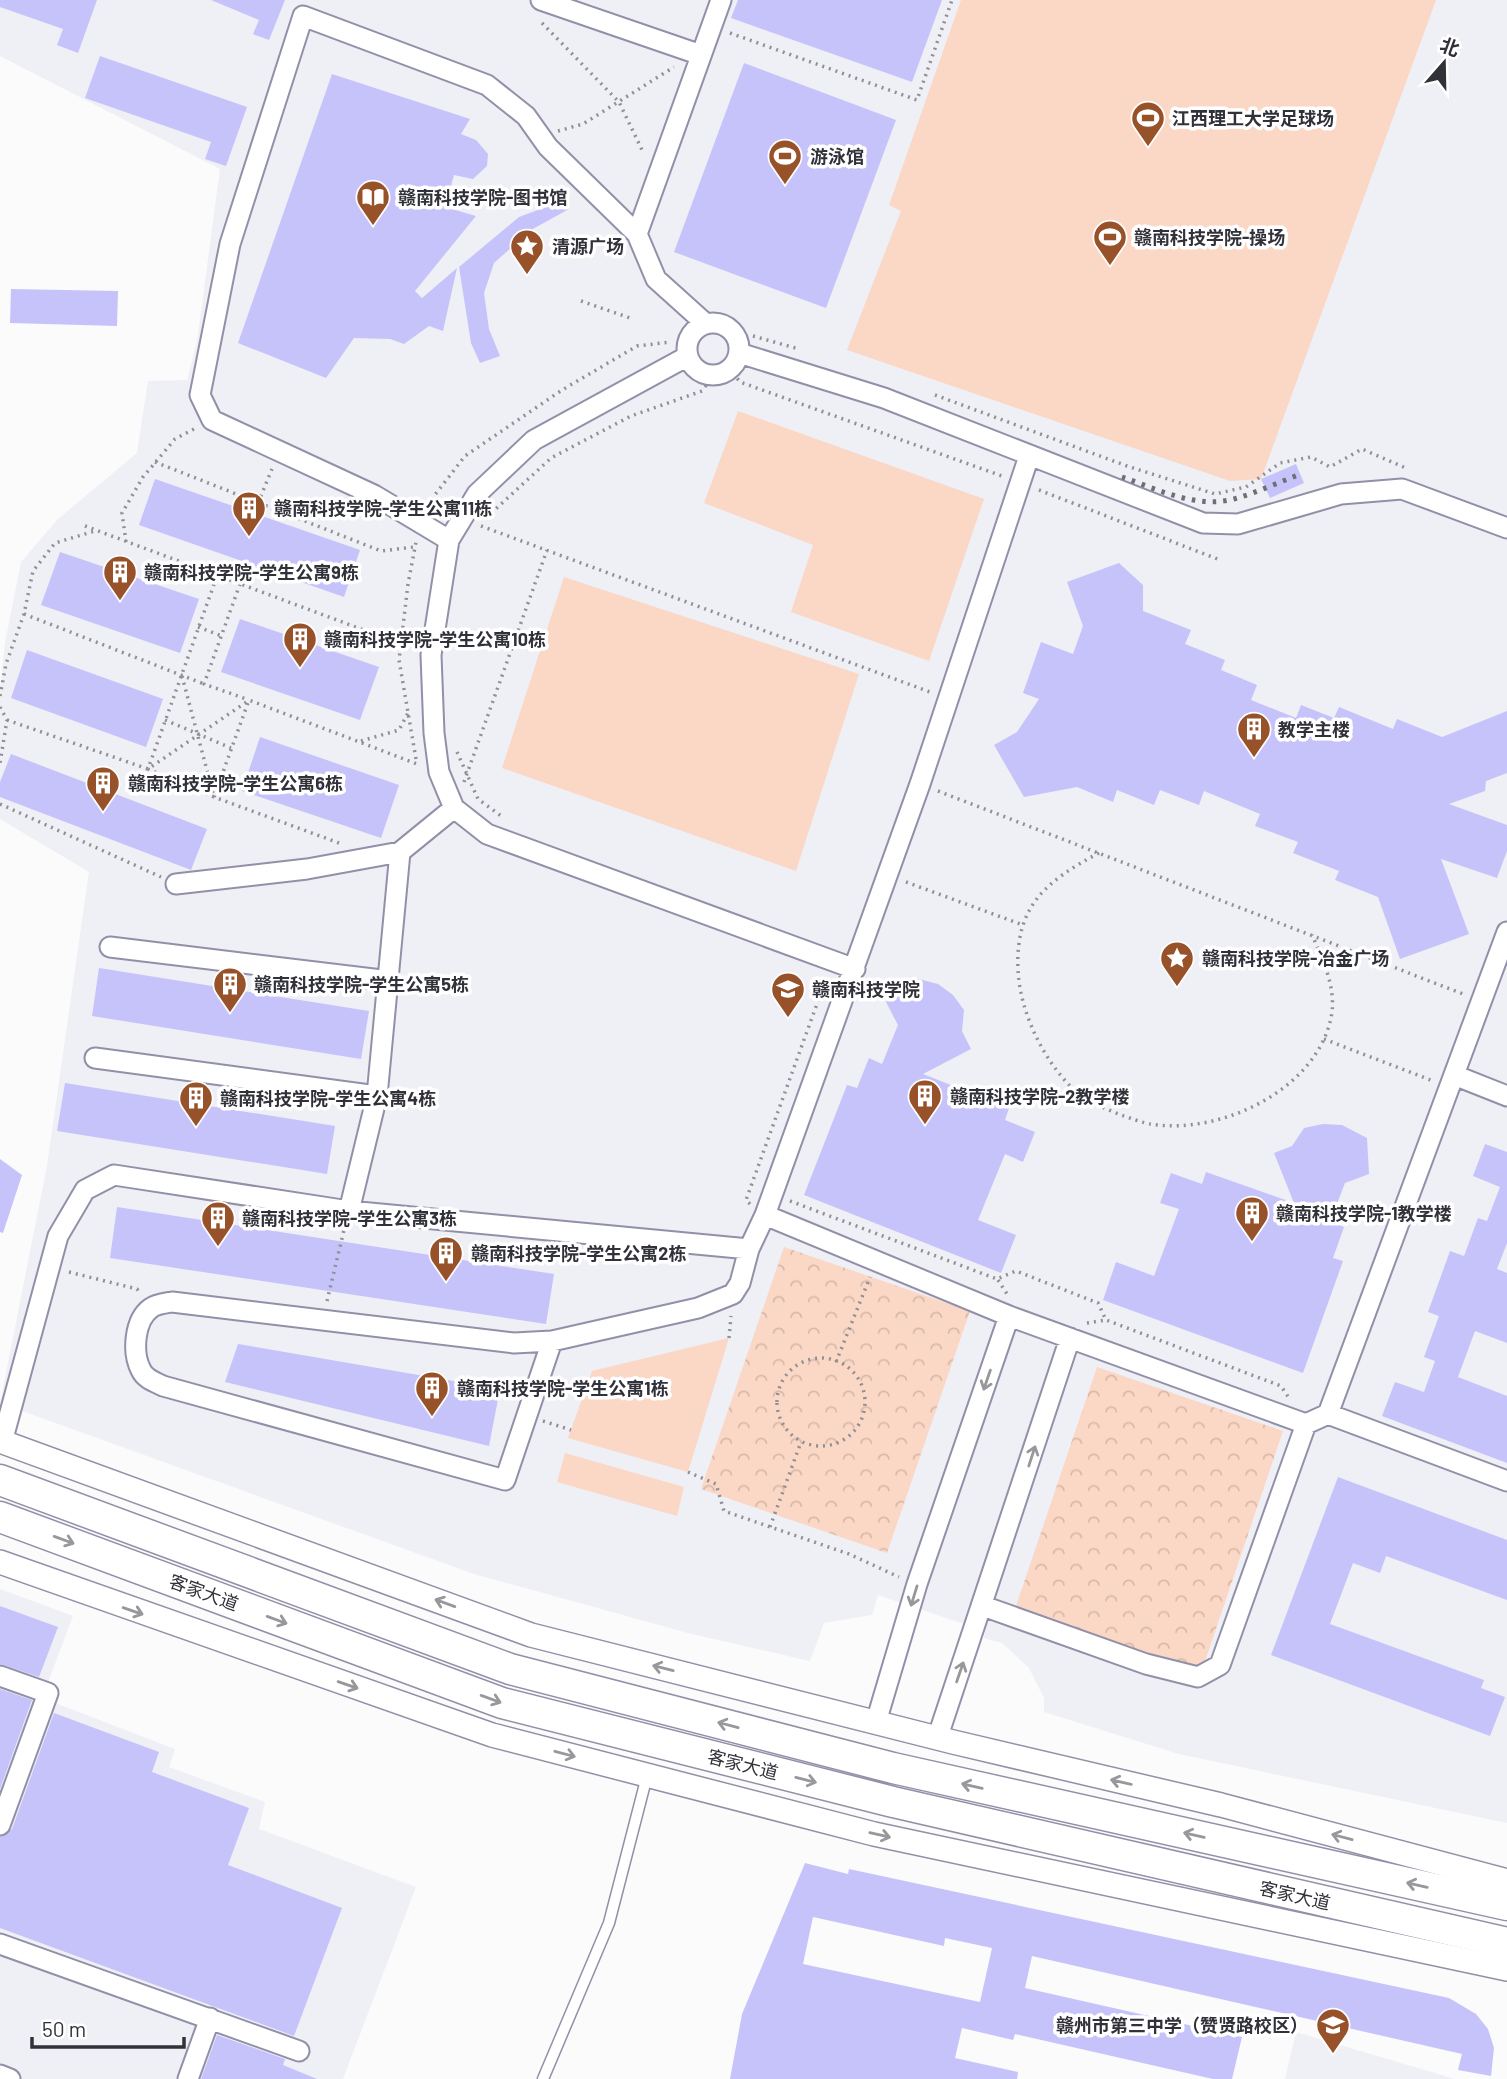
<svg xmlns="http://www.w3.org/2000/svg" width="1507" height="2079" font-family="Barlow,'Noto Sans SC',sans-serif">
	<style>
		.built { fill: #efeff6 }
		.forest { fill: url(#forest-crowns) }
		.pitch { fill: #fbd7c5 }
		.building { fill: #c6c3fb; fill-rule: evenodd }
		.lines { fill: none; stroke-linecap: round; stroke-linejoin: round }
		.service-casing { stroke: #9190a8; stroke-width: 13 }
		.minor-casing { stroke: #9190a8; stroke-width: 23 }
		.tertiary-casing { stroke: #9190a8; stroke-width: 26 }
		.primary-casing { stroke: #9190a8; stroke-width: 33 }
		.path { stroke: #8f8f94; stroke-width: 3.5; stroke-dasharray: 2 5; stroke-linecap: butt }
		.service { stroke: #fff; stroke-width: 10 }
		.minor { stroke: #fff; stroke-width: 19 }
		.tertiary { stroke: #fff; stroke-width: 23 }
		.primary { stroke: #fff; stroke-width: 30 }
		.rail { stroke: #6e6e74; stroke-width: 5; stroke-dasharray: 3.5 7; stroke-linecap: butt }
		.oneway { stroke: #98989c }
		.labels { text-anchor: middle; dominant-baseline: central; stroke-width: 7; stroke-linejoin: round; paint-order: stroke }
		.poi-label { font-size: 18px; font-weight: bold; fill: #31313a; stroke: #fff; text-anchor: start }
		.street-label { font-size: 18px; fill: #31313a; stroke: #fff }
	</style>
	<defs>
		<pattern id="forest-crowns" width="20" height="18" patternUnits="userSpaceOnUse" patternTransform="scale(1.75)"><rect width="20" height="18" fill="#fbd7c5"/><path d="M2 6a3 3 0 1 1 6 0M12 15a3 3 0 1 1 6 0" fill="none" stroke="#d8b9aa"/></pattern>
	</defs>
	<rect width="100%" height="100%" fill="#fbfbfb"/>
	<!-- built -->
	<path class="built" d="M0,0h1507v1823l-328,-69 -135,-42v-14l-15,-30 -27,-25 -18,-5 1,-7 -107,-36 -6,20 -48,8 -14,38 -122,-28 -214,-59 -474,-171 47,-237 42,-294 -89,-53v-130l5,-46 16,-81 37,-43 79,-66 11,-72 39,-1 10,-38 23,-173 -220,-113z
		M0,1589l73,27 -31,82 133,51 -6,18 96,35 -6,27 157,58 -73,192h-343z
		M1296,2032l159,47h-170z"/>
	<!-- forest -->
	<path class="forest" d="M784,1247l186,64 -83,242 -186,-64z
		M1097,1367l186,64 -82,242 -186,-64z"/>
	<!-- pitch -->
	<path class="pitch" d="M961,0h475l-175,479 -31,2 -383,-131 54,-139 -12,-6z
		M738,411l246,88 -55,162 -138,-49 22,-67 -109,-42z
		M564,577l295,97 -63,197 -294,-103z
		M729,1338l-41,134 -120,-34 24,-67z
		M565,1453l119,34 -7,29 -120,-34z"/>
	<!-- building -->
	<path class="building" d="M0,0h97l-19,53 -21,-8 6,-16 -63,-22z
		M211,0h74l-16,40 -16,-6 6,-14z
		M738,0h204l-30,82 -181,-64z
		M100,56l147,51 -21,59 -21,-7 6,-17 -126,-44z
		M744,63l152,57 -70,188 -152,-56z
		M332,74l138,45 -9,15 15,6 12,14 -1,12 -14,13 -19,-4 -9,32 31,9 -61,75 7,7 35,-30 -14,63 -14,-5 -25,18 -14,-5 -36,-1 -28,40 -88,-35z
		M565,200l4,9 -38,21 -37,33 -10,30 5,36 11,27 -20,7 -9,-20 -12,-76 60,-50z
		M11,289l107,2 -1,35 -107,-3z
		M1296,464l8,19 -34,15 -9,-19z
		M155,479l205,71 -16,47 -205,-72z
		M60,552l139,47 -19,54 -139,-48z
		M1119,563l24,22v26l48,19 -6,14 40,16 -4,10 36,15 -6,15 45,18 5,-13 33,13 5,-11 54,22 4,-10 45,18 65,-26v62l-21,8 -1,10 -36,13 58,21v26l-10,27 -56,-19 28,75 -69,25 -22,-62 -43,-17 4,-9 -46,-18 5,-11 -43,-16 5,-12 -56,-23 -5,14 -39,-15 -6,15 -37,-15 -4,12 -36,-15 -53,10 -30,-52 23,-13 22,-33 -16,-6 18,-51 32,12 10,-28 -16,-44z
		M240,619l139,48 -19,53 -139,-48z
		M27,650l136,49 -17,48 -135,-49z
		M260,737l139,48 -18,53 -139,-47z
		M11,754l196,75 -16,41 -191,-73v-15z
		M99,968l270,43 -8,48 -269,-43z
		M911,977l27,7 15,11 11,15 -2,21 9,18 -48,25 86,34 -4,12 30,12 -12,30 -18,-8 -27,66 38,15 -15,38 -197,-78 43,-110 10,3 12,-30 13,6 16,-39 -12,-23z
		M65,1083l270,43 -8,48 -270,-43z
		M1323,1124l19,1 25,13 2,36 -24,9 -15,39 14,5 -11,31 10,3 -40,112 -200,-73 13,-38 38,14 25,-67 -19,-6 11,-30 31,11 4,-12 88,31 -20,-50 18,-7 12,-18z
		M1485,1144l22,8v91l-10,26 10,4v70l-32,-12 -17,46 49,19v67l-125,-47 13,-34 29,10 11,-31 -11,-4 15,-41 -11,-4 22,-61 14,5 14,-38 9,3 13,-34 -27,-11z
		M0,1159l22,16 -19,58 -3,-1z
		M117,1207l437,67 -8,50 -436,-66z
		M238,1344l262,45 -11,57 -264,-64z
		M1338,1477l169,63v60l-121,-44 -6,17 -27,-10 -23,61 154,56 -3,8 24,9 -15,39 -219,-81z
		M0,1606l58,21 -19,50 -39,-13z
		M0,1689l32,11 -32,89z
		M54,1713l105,39 -7,20 97,36 -21,57 114,43 -48,128 -294,-108v-91l12,-8z
		M805,1863l43,11 1,-5 600,129 27,16 12,15 6,19 -3,28 -33,-6 4,-16 -430,-98 -7,32 217,49 -10,42h-19l-198,-45 -2,6 -51,-12 -7,30 63,14 -1,7h-287l12,-65zM813,1917l131,29 1,-8 47,10 -12,54 -177,-38z
		M217,2035l68,24 -2,6 34,14h-116z"/>
	<g class="lines">
		<!-- service casing -->
		<g class="service-casing">
			<path id="service" d="M543,2079l66,-156 38,-147"/>
		</g>
		<!-- minor casing -->
		<g class="minor-casing">
			<path id="minor" d="M541,0l160,55
				M637,234l84,-234
				M687 349a26 26 0 1 1 52 0a26 26 0 1 1-52 0Z
				M739,353l145,45 319,125 35,1 103,-30 61,-5 105,39
				M688,356l-154,84 -57,54 -28,46 -18,115 3,78 5,39 15,36 33,26 368,135
				M1029,456l-109,328 -155,431 244,101 297,108 22,-10 179,-482
				M449,540l-75,-45 -162,-75 -12,-25 30,-151 73,-228 184,69 39,31 22,31 89,87 19,45 50,45
				M176,884l131,-15 93,-17
				M110,947l280,34
				M95,1058l282,38
				M1454,1075l53,21
				M349,1211l28,-115 23,-244 54,-44
				M552,1341l-38,2 -342,-41c-6,1 -16,2 -21,6 -17,12 -19,45 -10,62 4,9 14,12 22,16l342,94 47,-139 146,-33 35,-14 7,-11 9,-34 16,-34
				M1328,1414l179,67
				M2,1442l56,-206 27,-46 29,-15 235,36 400,38
				M983,1606l163,58 52,13 22,-12 86,-241
				M0,1676l48,17 -48,132
				M876,1722l41,-138 92,-268
				M938,1736l132,-398
				M0,1944l299,107
				M0,2075l10,4
				M188,2079l22,-61"/>
		</g>
		<!-- tertiary casing -->
		<g class="tertiary-casing">
			<path id="tertiary" d="M0,1441l531,194 422,107 268,63 286,76
				M0,1562l492,173 382,99 633,135"/>
		</g>
		<!-- primary casing -->
		<g class="primary-casing">
			<path id="primary" d="M0,1480l510,189 383,99 614,137
				M0,1517l502,186 391,99 614,141"/>
		</g>
		<!-- path -->
		<path class="path" d="M542,23l77,79 24,50
			M730,33l187,67 35,-100
			M558,131l25,-7 91,-57
			M581,301l49,17
			M753,336l46,13
			M733,373l7,9 262,94
			M935,395l192,71 88,28 31,-7 34,-24 31,-6 19,10 32,-18 46,20
			M155,462l226,89 33,-4
			M1039,490l181,70
			M258,503l14,-34
			M427,505l38,-49 97,-66 75,-44 34,-4
			M486,518l65,-60 80,-42 71,-25 12,-16
			M85,526l327,122
			M481,526l449,166
			M126,542l-4,-29 21,-36 32,-38 19,-10
			M240,584l-36,100 45,16
			M24,614l180,70
			M198,627l24,9
			M182,676l32,121
			M0,696l6,-32 18,-50 9,-43 22,-28 40,-12
			M0,707l7,13 -7,43
			M7,720l141,49 100,-68
			M165,720l66,28
			M361,741l38,-11 9,-17
			M457,752l21,47 26,19
			M416,759l-17,-99 9,-76 8,-42
			M464,782l83,-232
			M938,791l525,203
			M214,797l-66,-28 69,-193
			M0,804l161,73
			M339,843l-125,-46 35,-97 168,64
			M1099,853c-53,28 -84,53 -81,117 2,45 29,98 63,126 10,8 56,26 69,28 71,12 171,-36 182,-112 3,-27 -9,-52 -20,-77
			M906,882l117,43
			M1324,1039l109,42
			M790,1201l207,78 19,-8 82,32 8,17 175,66 8,12
			M750,1204l-4,-4 80,-221
			M69,1272l68,17 4,5
			M998,1280l9,14
			M327,1301l17,-71
			M1087,1323l19,-3
			M729,1338l2,-22
			M777 1402a44 44 0 1 1 88 0a44 44 0 1 1-88 0Z
			M836,1362l34,-85
			M543,1421l28,9
			M688,1472l28,12 8,27 125,43 50,23
			M770,1527l31,-85"/>
		<!-- service -->
		<use href="#service" class="service"/>
		<!-- minor -->
		<use href="#minor" class="minor"/>
		<!-- tertiary -->
		<use href="#tertiary" class="tertiary"/>
		<!-- primary -->
		<use href="#primary" class="primary"/>
		<!-- rail -->
		<path class="rail" d="M1122,477c35,12 74,32 112,22 22,-6 45,-17 67,-25"/>
	</g>
	<!-- one-way arrows -->
	<defs><path id="oneway-shaft" d="M-6 0H5M1.5-3L5.5 0L1.5 3" fill="none" stroke-width="1.6" stroke-linecap="round" stroke-linejoin="round" transform="scale(1.75)"/></defs>
	<g class="oneway">
		<use href="#oneway-shaft" transform="translate(987 1380) rotate(109)"/>
		<use href="#oneway-shaft" transform="translate(1032 1456) rotate(-72)"/>
		<use href="#oneway-shaft" transform="translate(64 1540) rotate(20)"/>
		<use href="#oneway-shaft" transform="translate(914 1596) rotate(107)"/>
		<use href="#oneway-shaft" transform="translate(445 1603) rotate(-160)"/>
		<use href="#oneway-shaft" transform="translate(133 1611) rotate(19)"/>
		<use href="#oneway-shaft" transform="translate(277 1620) rotate(20)"/>
		<use href="#oneway-shaft" transform="translate(663 1668) rotate(-166)"/>
		<use href="#oneway-shaft" transform="translate(960 1672) rotate(-71)"/>
		<use href="#oneway-shaft" transform="translate(348 1685) rotate(19)"/>
		<use href="#oneway-shaft" transform="translate(491 1699) rotate(20)"/>
		<use href="#oneway-shaft" transform="translate(728 1725) rotate(-165)"/>
		<use href="#oneway-shaft" transform="translate(565 1754) rotate(15)"/>
		<use href="#oneway-shaft" transform="translate(806 1780) rotate(14)"/>
		<use href="#oneway-shaft" transform="translate(1121 1782) rotate(-167)"/>
		<use href="#oneway-shaft" transform="translate(972 1786) rotate(-167)"/>
		<use href="#oneway-shaft" transform="translate(880 1835) rotate(13)"/>
		<use href="#oneway-shaft" transform="translate(1194 1835) rotate(-167)"/>
		<use href="#oneway-shaft" transform="translate(1342 1837) rotate(-165)"/>
		<use href="#oneway-shaft" transform="translate(1417 1885) rotate(-167)"/>
	</g>
	<!-- icons -->
	<defs>
		<g id="stadium-pin" transform="scale(1.75)"><path d="M0 17L-7.5 6A9.5 9.5 0 1 1 7.5 6Z" fill="#98522a" stroke="#fff"/><path d="M0-5a6.5 5 0 1 0 0 10a6.5 5 0 1 0 0-10ZM-3.5-1.8h7v3.6h-7Z" fill="#fff"/></g>
		<g id="library-pin" transform="scale(1.75)"><path d="M0 17L-7.5 6A9.5 9.5 0 1 1 7.5 6Z" fill="#98522a" stroke="#fff"/><path d="M-6-4Q-3-5.5-.7-3.5V5Q-3 3-6 4ZM6-4Q3-5.5 .7-3.5V5Q3 3 6 4Z" fill="#fff"/></g>
		<g id="sight-pin" transform="scale(1.75)"><path d="M0 17L-7.5 6A9.5 9.5 0 1 1 7.5 6Z" fill="#98522a" stroke="#fff"/><path d="M0-6L1.8-2.2L6-1.7L2.9 1.2L3.7 5.4L0 3.3L-3.7 5.4L-2.9 1.2L-6-1.7L-1.8-2.2Z" fill="#fff"/></g>
		<g id="building-pin" transform="scale(1.75)"><path d="M0 17L-7.5 6A9.5 9.5 0 1 1 7.5 6Z" fill="#98522a" stroke="#fff"/><path d="M-4-6H4V6H1V3H-1V6H-4ZM-2.5-4.3h1.7v1.8h-1.7ZM.8-4.3h1.7v1.8H.8ZM-2.5-1h1.7V.8h-1.7ZM.8-1h1.7V.8H.8Z" fill="#fff"/></g>
		<g id="university-pin" transform="scale(1.75)"><path d="M0 17L-7.5 6A9.5 9.5 0 1 1 7.5 6Z" fill="#98522a" stroke="#fff"/><path d="M0-5L7-2L0 1L-7-2ZM-4 1L0 2.5L4 1V4Q0 6-4 4Z" fill="#fff"/></g>
		<g id="school-pin" transform="scale(1.75)"><path d="M0 17L-7.5 6A9.5 9.5 0 1 1 7.5 6Z" fill="#98522a" stroke="#fff"/><path d="M0-5L7-2L0 1L-7-2ZM-4 1L0 2.5L4 1V4Q0 6-4 4Z" fill="#fff"/></g>
	</defs>
	<g fill-rule="evenodd">
		<use href="#stadium-pin" x="1148" y="118"/>
		<use href="#stadium-pin" x="785" y="156"/>
		<use href="#library-pin" x="373" y="197"/>
		<use href="#stadium-pin" x="1110" y="237"/>
		<use href="#sight-pin" x="527" y="246"/>
		<use href="#building-pin" x="249" y="508"/>
		<use href="#building-pin" x="120" y="572"/>
		<use href="#building-pin" x="300" y="639"/>
		<use href="#building-pin" x="1254" y="729"/>
		<use href="#building-pin" x="103" y="783"/>
		<use href="#sight-pin" x="1177" y="958"/>
		<use href="#building-pin" x="230" y="984"/>
		<use href="#university-pin" x="788" y="989"/>
		<use href="#building-pin" x="925" y="1096"/>
		<use href="#building-pin" x="196" y="1098"/>
		<use href="#building-pin" x="1252" y="1213"/>
		<use href="#building-pin" x="218" y="1218"/>
		<use href="#building-pin" x="446" y="1253"/>
		<use href="#building-pin" x="432" y="1388"/>
		<use href="#school-pin" x="1333" y="2025"/>
	</g>
	<g class="labels">
		<!-- poi labels -->
		<g class="poi-label">
			<text x="1172" y="118">江西理工大学足球场</text>
			<text x="810" y="156">游泳馆</text>
			<text x="398" y="197">赣南科技学院-图书馆</text>
			<text x="1134" y="237">赣南科技学院-操场</text>
			<text x="552" y="246">清源广场</text>
			<text x="274" y="508">赣南科技学院-学生公寓11栋</text>
			<text x="144" y="572">赣南科技学院-学生公寓9栋</text>
			<text x="324" y="639">赣南科技学院-学生公寓10栋</text>
			<text x="1278" y="729">教学主楼</text>
			<text x="128" y="783">赣南科技学院-学生公寓6栋</text>
			<text x="1202" y="958">赣南科技学院-冶金广场</text>
			<text x="254" y="984">赣南科技学院-学生公寓5栋</text>
			<text x="812" y="989">赣南科技学院</text>
			<text x="950" y="1096">赣南科技学院-2教学楼</text>
			<text x="220" y="1098">赣南科技学院-学生公寓4栋</text>
			<text x="1276" y="1213">赣南科技学院-1教学楼</text>
			<text x="242" y="1218">赣南科技学院-学生公寓3栋</text>
			<text x="471" y="1253">赣南科技学院-学生公寓2栋</text>
			<text x="457" y="1388">赣南科技学院-学生公寓1栋</text>
			<text x="1308" y="2025" text-anchor="end">赣州市第三中学（赞贤路校区）</text>
		</g>
		<!-- street labels -->
		<g class="street-label">
			<text transform="translate(204 1592) rotate(20)">客家大道</text>
			<text transform="translate(743 1764) rotate(14)">客家大道</text>
			<text transform="translate(1295 1895) rotate(13)">客家大道</text>
		</g>
	</g>
	<!-- north arrow -->
	<g transform="translate(1444 63) rotate(20)" stroke="#ffffff" stroke-width="5" paint-order="stroke">
	<path d="M0-5L12 26L0 18L-12 26Z" fill="#31313a"/>
	<text y="-10" font-size="19" font-weight="bold" text-anchor="middle" fill="#31313a">北</text>
	</g>
	<!-- scale -->
	<path d="M32 2037v10h152v-10" fill="none" stroke="#31313a" stroke-width="3.5"/>
	<text x="42" y="2037" font-size="21" fill="#31313a" stroke="#ffffff" stroke-width="5" paint-order="stroke">50 m</text>
</svg>
